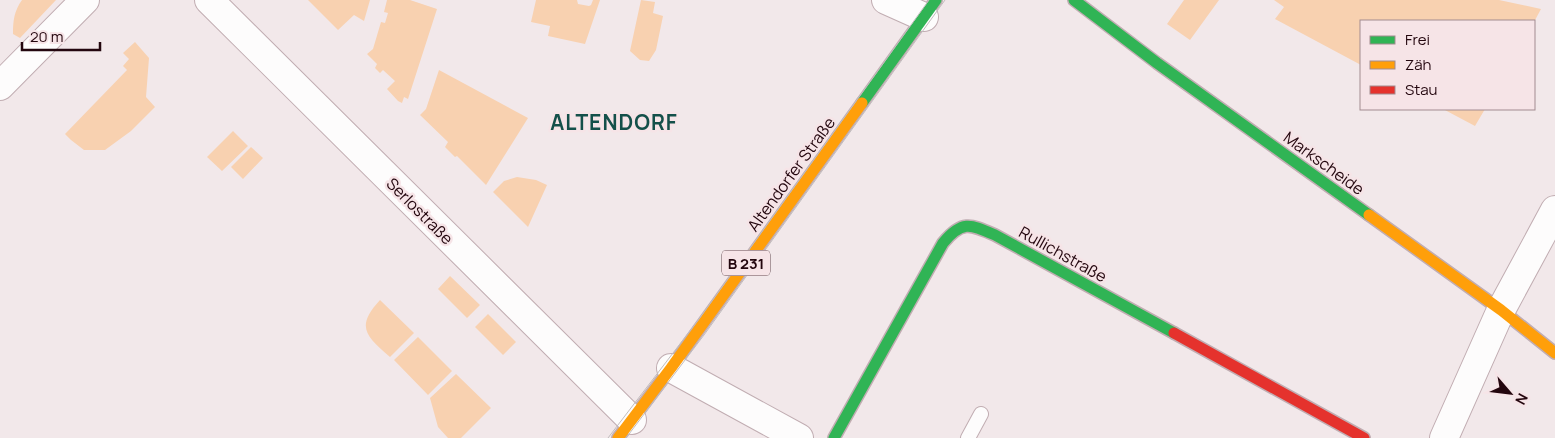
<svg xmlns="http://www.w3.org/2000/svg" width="1555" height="438" font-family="Manrope,sans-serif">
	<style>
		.green { fill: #f8d1b0 }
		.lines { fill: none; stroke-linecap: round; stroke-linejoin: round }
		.lane-casing { stroke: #c1adb2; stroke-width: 16 }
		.street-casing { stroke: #c1adb2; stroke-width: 30 }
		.fast-casing { stroke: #c1adb2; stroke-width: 14 }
		.slow-casing { stroke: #c1adb2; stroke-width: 14 }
		.jam-casing { stroke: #c1adb2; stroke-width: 14 }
		.lane { stroke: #fdfcfc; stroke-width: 14 }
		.street { stroke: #fdfcfc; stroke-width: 28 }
		.fast { stroke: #30b455; stroke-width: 11 }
		.slow { stroke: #ff9f0a; stroke-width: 11 }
		.jam { stroke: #e5322d; stroke-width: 11 }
		.tram { stroke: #c0bcbd; stroke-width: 1 }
		.labels { text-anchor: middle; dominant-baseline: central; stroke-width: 5; stroke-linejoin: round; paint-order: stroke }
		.shield { fill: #f6e4e7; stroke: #62494f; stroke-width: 1 }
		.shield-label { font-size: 15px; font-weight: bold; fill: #23060e }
		.street-label { font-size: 16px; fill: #23060e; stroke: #f6e4e7 }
		.district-label { font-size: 21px; font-weight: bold; letter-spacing: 1px; fill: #14504a; stroke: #f6e4e7 }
	</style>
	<rect width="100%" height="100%" fill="#f2e8ea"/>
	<!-- green -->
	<path class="green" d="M22,0h34l-36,38 -7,-4c0,-13 1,-23 9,-34z
		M308,0h62l-6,21 -10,-6 -16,15z
		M387,0h23l27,9 -29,90 -4,-2 -2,6 -4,-2 -11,-12 8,-8 -12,-11 -3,3 -5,-5 2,-4 -10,-10 6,-5 8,-27 4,1 3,-10 -4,-1z
		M536,0h41l1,4 11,2 2,-1 2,-5h7l-15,44 -37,-8 2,-10 -19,-4z
		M641,0l14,2 -2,11 10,3 -7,34 -7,11 -9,-1 -10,-9z
		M1184,0h35l-29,40 -23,-16z
		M1274,0h225l42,9 -7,13 -173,-1v44l-86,-46 9,-12z
		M135,42l14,16 -3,39 9,10 -24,24 -26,19h-21l-13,-10 -6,-6 62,-64 -4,-4 6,-7 -6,-6z
		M439,70l89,48 -42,67 -29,-29 -2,1 -10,-10 3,-5 -28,-27 6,-6z
		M1443,109h42l-10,17z
		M233,131l15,15 -26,25 -15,-14z
		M251,147l12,11 -20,21 -12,-12z
		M517,177l19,3 11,5 -19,42 -35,-35 11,-11z
		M450,276l30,29 -13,13 -29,-29z
		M380,300l34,33 -24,24c-24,-21 -35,-30 -10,-57z
		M488,314l28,28 -13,13 -28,-28z
		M418,337l34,34 -24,24 -34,-35z
		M456,374l35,34 -30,30h-13l-10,-11 -8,-29z"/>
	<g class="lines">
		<!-- lane casing -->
		<g class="lane-casing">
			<path id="lane" d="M968,438l13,-24"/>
		</g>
		<!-- street casing -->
		<g class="street-casing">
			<path id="street" d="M209,0l423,420
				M886,0l38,17
				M0,86l85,-86
				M671,368l128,70
				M1444,438l57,-128 54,-100"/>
		</g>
		<!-- fast casing -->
		<g class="fast-casing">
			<path id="fast" d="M1074,0l83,63 212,152
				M862,103l74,-103
				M834,438l109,-195c19,-23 27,-19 52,-8l179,98"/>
		</g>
		<!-- slow casing -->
		<g class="slow-casing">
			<path id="slow" d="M1369,215l132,95 54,43
				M618,438l53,-70 191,-265"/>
		</g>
		<!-- jam casing -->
		<g class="jam-casing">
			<path id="jam" d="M1174,333l190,105"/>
		</g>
		<!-- lane -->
		<use href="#lane" class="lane"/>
		<!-- street -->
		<use href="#street" class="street"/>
		<!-- fast -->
		<use href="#fast" class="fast"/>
		<!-- slow -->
		<use href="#slow" class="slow"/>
		<!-- jam -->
		<use href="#jam" class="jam"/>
		<!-- tram -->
		<path class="tram" d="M608,438l91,-119 230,-319
			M626,438l78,-103 241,-335"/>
	</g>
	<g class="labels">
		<!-- shield labels -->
		<rect class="shield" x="722" y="250.5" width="48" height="25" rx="4"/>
		<g class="shield-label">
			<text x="746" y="263">B 231</text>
		</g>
		<!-- street labels -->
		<g class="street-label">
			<text transform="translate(1324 163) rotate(36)">Markscheide</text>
			<text transform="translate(791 174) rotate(-54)">Altendorfer Straße</text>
			<text transform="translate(420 211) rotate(45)">Serlostraße</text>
			<text transform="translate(1063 254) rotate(29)">Rullichstraße</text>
		</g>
		<!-- district labels -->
		<g class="district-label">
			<text x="614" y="122">ALTENDORF</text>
		</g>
	</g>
	<!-- legend -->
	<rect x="1360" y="20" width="175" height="90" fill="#f6e4e7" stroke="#a28b90"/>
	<rect x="1370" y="36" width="25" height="8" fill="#30b455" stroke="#a28b90"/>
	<text x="1405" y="45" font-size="15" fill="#23060e">Frei</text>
	<rect x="1370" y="61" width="25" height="8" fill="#ff9f0a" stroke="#a28b90"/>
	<text x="1405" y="70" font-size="15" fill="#23060e">Zäh</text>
	<rect x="1370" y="86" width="25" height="8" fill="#e5322d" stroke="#a28b90"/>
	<text x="1405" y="95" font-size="15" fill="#23060e">Stau</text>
	<!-- north arrow -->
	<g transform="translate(1510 393) rotate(118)" stroke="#f6e4e7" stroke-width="4" paint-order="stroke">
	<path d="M0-4L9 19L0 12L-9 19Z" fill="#23060e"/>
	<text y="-8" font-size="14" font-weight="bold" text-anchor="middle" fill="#23060e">N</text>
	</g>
	<!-- scale -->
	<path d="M22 42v8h78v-8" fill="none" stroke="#23060e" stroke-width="2.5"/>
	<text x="30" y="42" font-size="15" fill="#23060e" stroke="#f6e4e7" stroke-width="4" paint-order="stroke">20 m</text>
</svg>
